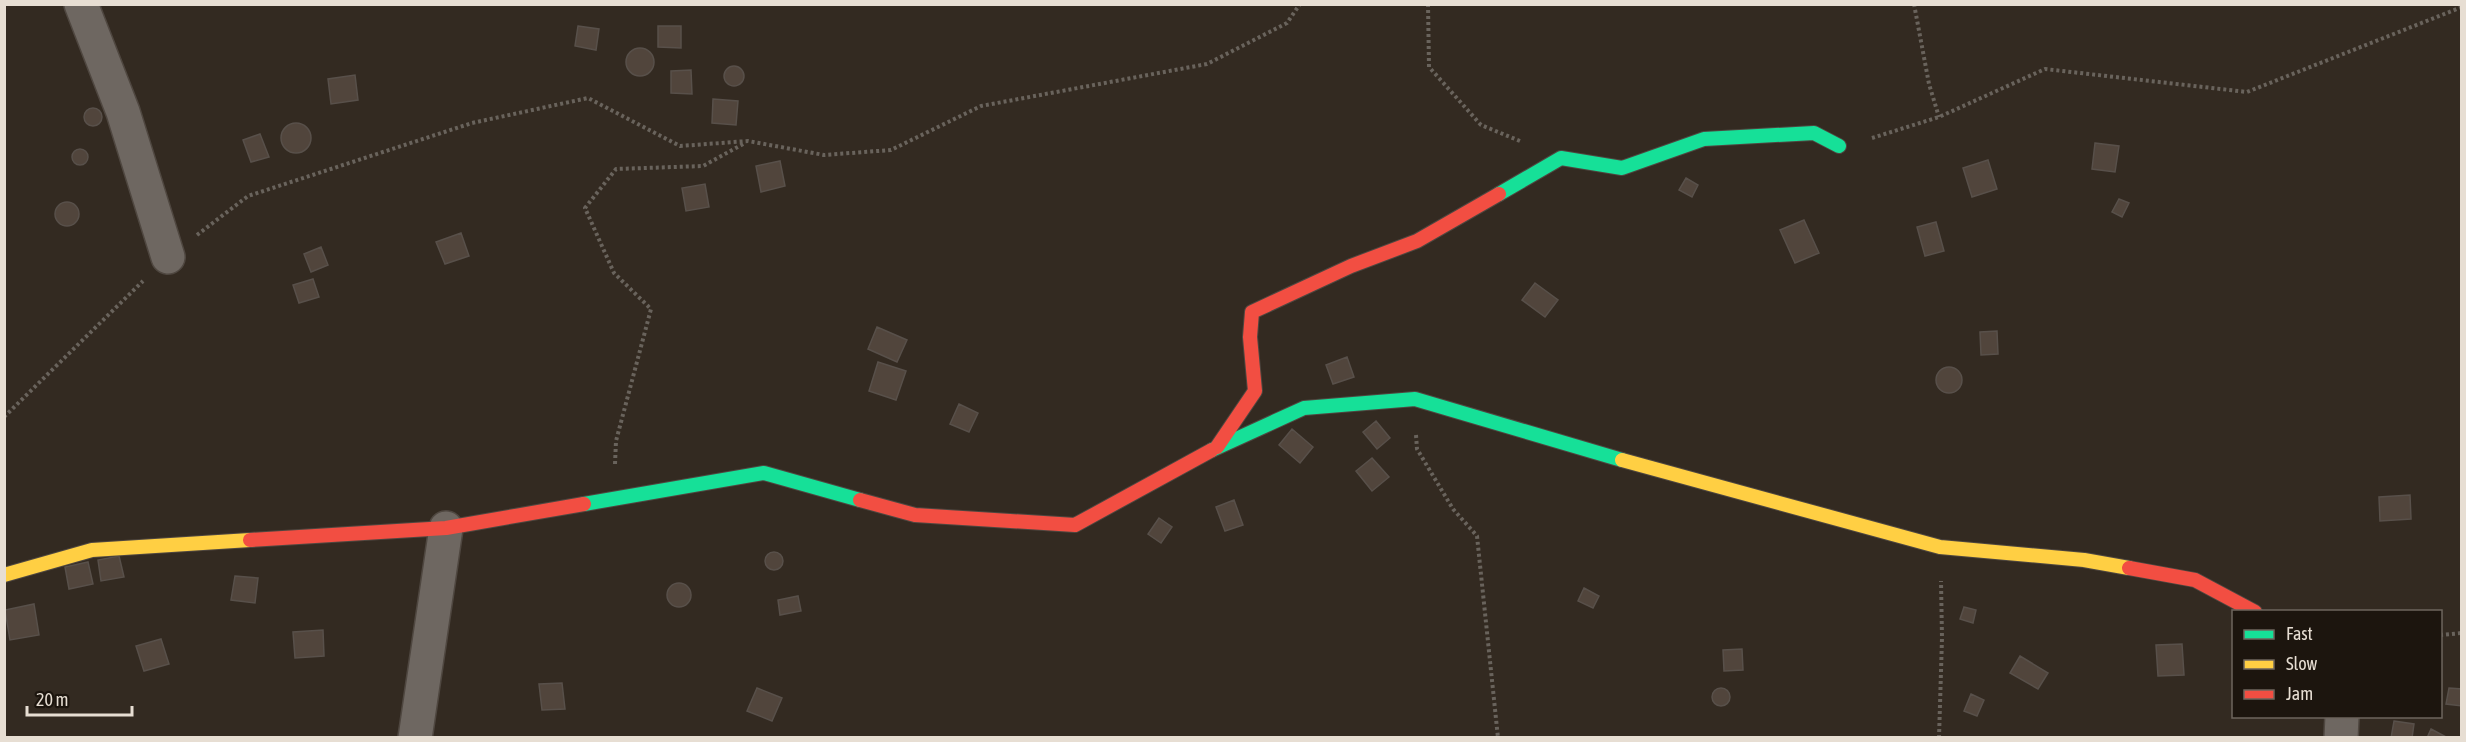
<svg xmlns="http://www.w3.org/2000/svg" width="2466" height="742" font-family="'Asap Condensed',sans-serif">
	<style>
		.building { fill: #51453c; stroke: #58504a; stroke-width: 1.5 }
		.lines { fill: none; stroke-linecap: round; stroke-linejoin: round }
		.street-casing { stroke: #4f4740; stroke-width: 36 }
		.fast-casing { stroke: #4f4740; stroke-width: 16 }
		.slow-casing { stroke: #4f4740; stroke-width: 16 }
		.jam-casing { stroke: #4f4740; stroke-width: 16 }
		.path { stroke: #69635c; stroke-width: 4; stroke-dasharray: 3 3; stroke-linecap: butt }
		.street { stroke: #6e6761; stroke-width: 33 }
		.fast { stroke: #16e098; stroke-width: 14 }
		.slow { stroke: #ffcf43; stroke-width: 14 }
		.jam { stroke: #f24e42; stroke-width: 14 }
	</style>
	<rect width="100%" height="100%" fill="#332a21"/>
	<!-- building -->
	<path class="building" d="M578,26l21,3 -3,21 -21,-4z
		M658,26h23v22l-23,-1z
		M626 62a14 14 0 1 1 28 0a14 14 0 1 1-28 0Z
		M724 76a10 10 0 1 1 20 0a10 10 0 1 1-20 0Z
		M691,70l1,24 -21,-1v-22z
		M355,75l3,25 -27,4 -3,-25z
		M713,99l25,2 -2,24 -24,-2z
		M84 117a9 9 0 1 1 18 0a9 9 0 1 1-18 0Z
		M281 138a15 15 0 1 1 30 0a15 15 0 1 1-30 0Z
		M260,134l9,23 -18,5 -8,-22z
		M2095,143l24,3 -4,26 -23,-3z
		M72 157a8 8 0 1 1 16 0a8 8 0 1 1-16 0Z
		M1988,160l9,29 -25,8 -9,-29z
		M780,161l5,25 -24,6 -5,-26z
		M1686,178l12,7 -6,12 -13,-7z
		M705,184l4,23 -23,4 -4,-23z
		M2119,199l10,4 -7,14 -10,-5z
		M55 214a12 12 0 1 1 24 0a12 12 0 1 1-24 0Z
		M1804,220l15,33 -24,10 -15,-33z
		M1936,222l8,29 -19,5 -8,-29z
		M461,233l8,23 -24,8 -9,-22z
		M321,247l7,18 -17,7 -7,-18z
		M313,279l6,18 -20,6 -6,-18z
		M1535,283l23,17 -13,17 -23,-17z
		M877,327l30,13 -10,22 -29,-13z
		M1997,331l1,23 -17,1 -1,-23z
		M1347,357l7,20 -21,7 -7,-19z
		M878,362l28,9 -10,29 -27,-9z
		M1936 380a13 13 0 1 1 26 0a13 13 0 1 1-26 0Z
		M959,404l19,9 -9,19 -19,-8z
		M1376,421l14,17 -13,11 -14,-17z
		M1292,429l21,18 -13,16 -21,-18z
		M1372,458l17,19 -17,14 -16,-20z
		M2410,495l1,24 -31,2 -1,-24z
		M1234,500l9,25 -18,6 -9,-24z
		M1159,518l13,9 -11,16 -13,-9z
		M765 561a9 9 0 1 1 18 0a9 9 0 1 1-18 0Z
		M119,556l5,21 -23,4 -3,-21z
		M88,562l5,22 -24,5 -4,-22z
		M235,576l23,2 -3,25 -24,-3z
		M667 595a12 12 0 1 1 24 0a12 12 0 1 1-24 0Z
		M1584,588l15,8 -6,12 -15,-7z
		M798,596l3,15 -21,4 -2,-15z
		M34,604l5,31 -29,5 -5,-30z
		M1964,607l12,3 -3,13 -13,-4z
		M323,630l1,26 -29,2 -2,-26z
		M161,639l8,25 -25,7 -8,-25z
		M2182,644l2,31 -26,1 -2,-31z
		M1742,649l1,21 -19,1 -1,-21z
		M2020,656l28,17 -10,16 -28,-16z
		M562,683l3,26 -23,1 -3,-26z
		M757,688l25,10 -10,23 -25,-10z
		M2449,688l13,1v17l-16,-2z
		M1712 697a9 9 0 1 1 18 0a9 9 0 1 1-18 0Z
		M1971,694l13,6 -7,16 -13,-5z
		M2394,721l20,3 -2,14h-21z
		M2431,729l15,8 -19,1z"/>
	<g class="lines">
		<!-- street casing -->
		<g class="street-casing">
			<path id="street" d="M81,4l42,108 45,145
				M415,738l31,-210
				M2341,738l1,-22"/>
		</g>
		<!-- fast casing -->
		<g class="fast-casing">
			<path id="fast" d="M1499,194l62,-36 61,10 82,-29 110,-6 25,13
				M1212,450l92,-42 111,-9 207,61
				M584,504l180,-31 96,27"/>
		</g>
		<!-- slow casing -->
		<g class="slow-casing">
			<path id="slow" d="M1622,460l318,87 144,13 45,8
				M4,575l88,-25 158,-10"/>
		</g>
		<!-- jam casing -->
		<g class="jam-casing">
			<path id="jam" d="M1217,447l38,-56 -5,-54 2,-25 99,-46 66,-25 82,-47
				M860,500l55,15 160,10 137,-75
				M250,540l196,-12 138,-24
				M2129,568l66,12 60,32"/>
		</g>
		<!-- path -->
		<path class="path" d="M1428,4l1,63 52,58 39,16
			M1914,4l15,80 10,33
			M1872,138l67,-21 106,-48 202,23 215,-85
			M197,235l51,-39 224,-73 116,-25 92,48 68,-5 76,14 67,-5 90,-44 226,-42 80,-41 13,-19
			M4,417l139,-136
			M1416,435l1,14 36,60 24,27 21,202
			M615,464l1,-23 35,-132 -37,-36 -29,-65 31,-39 87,-3 42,-23
			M2440,635l22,-2
			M1939,738l3,-100 -1,-57"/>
		<!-- street -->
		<use href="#street" class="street"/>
		<!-- fast -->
		<use href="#fast" class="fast"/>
		<!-- slow -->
		<use href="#slow" class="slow"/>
		<!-- jam -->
		<use href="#jam" class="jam"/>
	</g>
	<!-- border -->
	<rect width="2466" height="742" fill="none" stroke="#e7ded3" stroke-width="12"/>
	<!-- legend -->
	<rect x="2232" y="610" width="210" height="108" fill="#1c150e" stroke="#6d655d" stroke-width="1.5"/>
	<rect x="2244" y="630" width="30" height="9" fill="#16e098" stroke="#6d655d" stroke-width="1.5"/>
	<text x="2286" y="640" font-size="18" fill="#e7ded3">Fast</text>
	<rect x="2244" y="660" width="30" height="9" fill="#ffcf43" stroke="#6d655d" stroke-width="1.5"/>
	<text x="2286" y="670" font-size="18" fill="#e7ded3">Slow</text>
	<rect x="2244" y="690" width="30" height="9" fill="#f24e42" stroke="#6d655d" stroke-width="1.5"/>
	<text x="2286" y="700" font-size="18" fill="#e7ded3">Jam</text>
	<!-- scale -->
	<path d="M27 706v9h105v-9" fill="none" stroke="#e7ded3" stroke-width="3"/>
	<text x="36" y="706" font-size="18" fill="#e7ded3" stroke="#1c150e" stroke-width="4.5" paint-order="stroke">20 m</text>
</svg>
